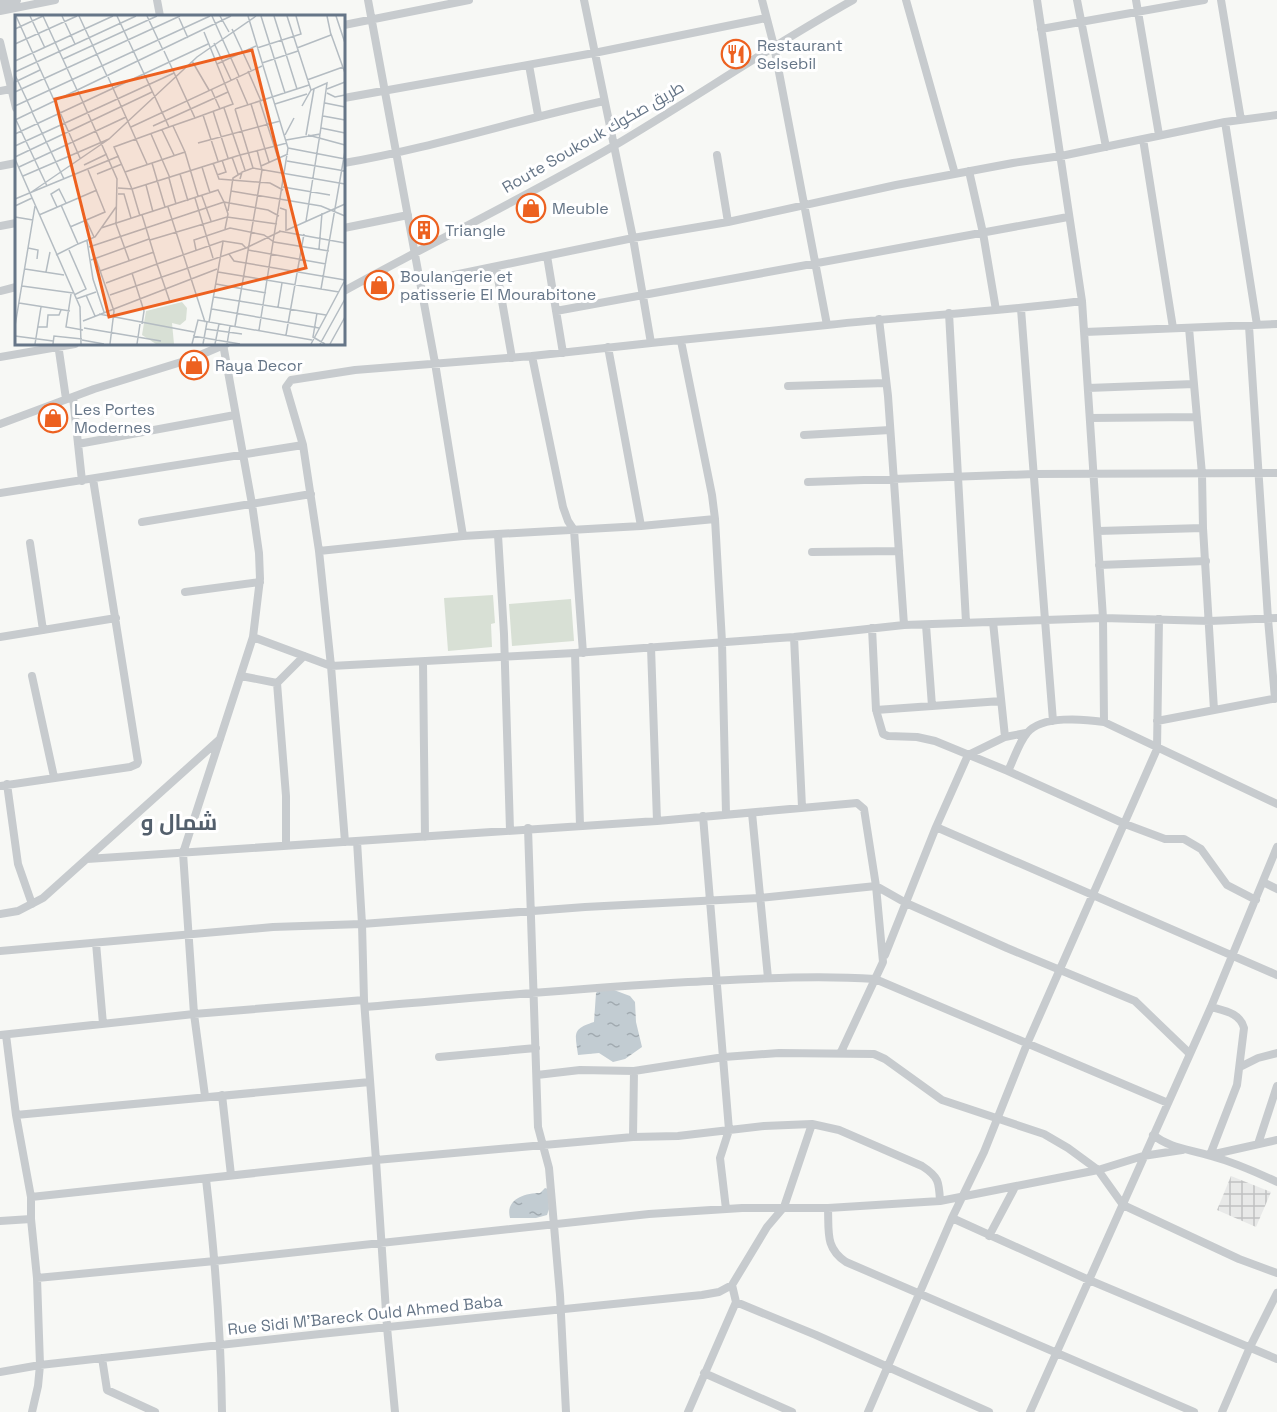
<svg xmlns="http://www.w3.org/2000/svg" width="1277" height="1412" font-family="'Space Grotesk',Cairo,sans-serif">
	<style>
		.industrial { fill: url(#industrial-grid) }
		.garden { fill: #d8e0d5 }
		.water { fill: url(#water-ripples) }
		.lines { fill: none; stroke-linecap: round; stroke-linejoin: round }
		.minor { stroke: #c7cbce; stroke-width: 8 }
		.labels { text-anchor: middle; dominant-baseline: central; stroke-width: 6; stroke-linejoin: round; paint-order: stroke }
		.poi-label { font-size: 16px; fill: #657587; stroke: #fff; text-anchor: start }
		.street-label { font-size: 16px; fill: #657587; stroke: #fff }
		.district-label { font-size: 22px; font-weight: bold; fill: #535f6c; stroke: #fff }
		.inset-road { fill: none; stroke: #b4bcc2; stroke-width: 1.5 }
		.view { fill: #ed6120; fill-opacity: 0.15; stroke: #ed6120; stroke-width: 3 }
		.inset-edge { fill: none; stroke: #657587; stroke-width: 3 }
	</style>
	<defs>
		<pattern id="industrial-grid" width="8" height="8" patternUnits="userSpaceOnUse" patternTransform="scale(1.5)"><rect width="8" height="8" fill="#e8e9e8"/><path d="M0 4h8M4 0v8" fill="none" stroke="#c0c1c2"/></pattern>
		<pattern id="water-ripples" width="26" height="14" patternUnits="userSpaceOnUse" patternTransform="scale(1.5)"><rect width="26" height="14" fill="#c2ccd2"/><path d="M2 4q2-2 4 0t4 0M15 11q2-2 4 0t4 0" fill="none" stroke="#a1aab0"/></pattern>
	</defs>
	<rect width="100%" height="100%" fill="#f7f8f5"/>
	<!-- industrial -->
	<path class="industrial" d="M1231,1176l40,16 -15,35 -39,-17z"/>
	<!-- garden -->
	<path class="garden" d="M493,595l2,28 -4,1 1,23 -44,4 -4,-53z
		M571,599l3,42 -62,5 -3,-42z"/>
	<!-- water -->
	<path class="water" d="M614,990l16,6 5,6 1,20 6,25 -17,12 -12,3 -14,-9 -21,2c-3,-22 -6,-26 16,-33l2,-29 2,-2z
		M545,1188l3,1 1,20 -2,6 -11,3h-26c-5,-19 15,-25 30,-25z"/>
	<g class="lines">
		<!-- minor -->
		<path class="minor" d="M157,0l3,16
			M368,0l67,363 28,173
			M584,0l49,238 18,105 176,-18
			M762,0l12,46 53,279c84,-9 170,-13 255,-24l-45,-301
			M906,0l49,174
			M1077,0l29,147
			M1136,0l23,135
			M1221,0l20,120
			M0,3l17,-3
			M0,11l55,-11
			M344,25l125,-25
			M1041,29l163,-29
			M0,42l16,66
			M529,65l9,50
			M0,91l16,-3
			M344,98l250,-45 172,-35
			M1225,122l32,203
			M1143,139l30,189
			M717,155l11,67
			M344,163c88,-15 173,-43 260,-62
			M0,166l16,-3
			M969,171l14,62 13,77
			M0,226l16,-3
			M344,228l64,-13
			M547,256l16,97
			M496,267l16,91
			M420,282l213,-44 95,-16 168,-37 117,-22 48,-7 164,-34 52,-7
			M0,291l16,-4
			M344,291c89,-49 180,-93 268,-144 81,-48 159,-101 241,-147
			M1082,301l21,317 1,104
			M1021,309l24,311 58,-2 107,3 67,-3
			M556,311l512,-94
			M949,313l17,309
			M879,319l9,77 16,229
			M1249,326l19,293 7,80
			M1189,328l13,146 1,54 11,182
			M1085,332l192,-8
			M651,343l-119,13 -177,14 -64,10 -5,7 17,58 16,106 144,-15 178,-10 74,-7 -3,-24 -31,-154
			M58,344l8,55
			M608,347l33,179
			M532,356l31,151 5,14 6,9 9,123
			M0,357l75,-13
			M788,386l98,-3
			M1088,388l106,-4
			M73,397l9,84
			M1090,418l107,-1
			M0,424l94,-35 97,-30 35,-15
			M804,435l86,-5
			M78,444l157,-29
			M808,482l226,-8 243,-1
			M0,493l303,-48
			M715,519l7,123 4,172
			M142,522l169,-28
			M1098,531l105,-3
			M498,535l6,99 6,196
			M30,543l13,87
			M319,551l12,115 244,-13 219,-16 110,-12 141,-5 8,101
			M812,552l87,-1
			M1099,565l107,-4
			M185,592l75,-10
			M993,622l12,115
			M872,628l4,82 7,24 5,2 29,1 18,4 73,30 117,53 40,15h19l17,10 26,36 29,15
			M0,637l116,-19
			M253,637l78,29 14,176
			M794,637l8,170
			M651,647l6,174
			M575,653l5,173
			M423,662l2,175
			M32,676l22,101
			M241,676l36,7 9,113v49
			M277,683l27,-27
			M932,706l69,-5
			M876,710l56,-4 -6,-81
			M1157,721l120,-23
			M1008,771c6,-12 11,-29 19,-38 15,-18 57,-14 77,-11l173,82
			M7,784l11,80 14,40
			M0,786l130,-19 7,-3 1,-2 -45,-283
			M752,813l16,165
			M703,816l26,314 -9,28 6,51
			M936,827l341,148
			M528,828l10,299 11,41 11,127 6,117
			M357,841l5,83 223,-17 174,-9 117,-12 7,76 -42,90
			M87,859l570,-38 200,-18 7,6 12,77 30,17 101,45 128,53 54,52
			M1263,882l14,7
			M0,914l18,-3 25,-13 177,-159
			M96,943l7,81
			M0,951l273,-24 89,-3 2,76 12,160 257,-23 45,-1 86,-10 48,-2 27,6 83,36c17,11 17,16 18,35
			M885,955l51,-128 32,-72 37,-18 21,-4
			M365,1007c108,-9 215,-19 323,-25 63,-3 125,-7 187,-3l293,124
			M0,1035l194,-21 170,-14
			M6,1035l10,80 15,82v22l6,59 3,87 -2,21 -6,26
			M439,1057l97,-9
			M1240,1067l18,-9 19,-5
			M537,1075l43,-5 54,1
			M222,1095l9,80
			M205,1096l-11,-82 -11,-161 70,-216 7,-58 -1,-26 -7,-49 -29,-160
			M16,1115l354,-33
			M1153,1135c18,14 37,14 58,21 22,6 45,16 66,26
			M633,1137l1,-66 90,-14 55,-4 95,1 11,5 57,41 102,34 24,14 30,22 25,35 116,54 38,14
			M1258,1144l19,-58
			M1210,1155l27,-70 7,-57c-4,-15 -19,-17 -33,-21
			M1210,1155l67,-15
			M206,1179c9,78 15,155 16,233
			M31,1197l345,-37 11,167 8,85
			M828,1208c1,24 -3,40 18,54l348,150
			M952,1218l137,62 188,79
			M0,1221l31,-2
			M989,1236l26,-49
			M37,1278l178,-17 434,-47 93,-6h86l112,-7 158,-31 45,-14 39,-6
			M736,1302l80,33 173,77
			M102,1358l5,32 48,22
			M0,1372l40,-7 280,-31 382,-39 17,-3 13,-7
			M704,1373l88,39
			M688,1412l48,-110 -4,-17 35,-58 17,-20 28,-83
			M868,1412l84,-194 32,-66 43,-108 130,-295 2,-130
			M1030,1412l181,-405 66,-160
			M1222,1412l28,-65 27,-54"/>
	</g>
	<!-- icons -->
	<defs>
		<g id="restaurant-ring" transform="scale(1.5)"><circle r="9.5" fill="#fff" stroke="#ed6120" stroke-width="1.5"/><path d="M-5-6h1v4h1v-4h1v4h1v-4h1v5L-1.5 .5V6h-2V.5L-5-1ZM5-6V6H3V1.5H1.5Q1.5-4 5-6Z" fill="#ed6120"/></g>
		<g id="shop-ring" transform="scale(1.5)"><circle r="9.5" fill="#fff" stroke="#ed6120" stroke-width="1.5"/><path d="M-5-2.5h2.3a2.7 3.5 0 0 1 5.4 0H5L5.5 6h-11ZM-1.5-2.5h3a1.5 2.3 0 0 0-3 0Z" fill="#ed6120"/></g>
		<g id="building-ring" transform="scale(1.5)"><circle r="9.5" fill="#fff" stroke="#ed6120" stroke-width="1.5"/><path d="M-4-6H4V6H1V3H-1V6H-4ZM-2.5-4.3h1.7v1.8h-1.7ZM.8-4.3h1.7v1.8H.8ZM-2.5-1h1.7V.8h-1.7ZM.8-1h1.7V.8H.8Z" fill="#ed6120"/></g>
	</defs>
	<g fill-rule="evenodd">
		<use href="#restaurant-ring" x="736" y="54"/>
		<use href="#shop-ring" x="531" y="208"/>
		<use href="#building-ring" x="424" y="230"/>
		<use href="#shop-ring" x="379" y="285"/>
		<use href="#shop-ring" x="194" y="365"/>
		<use href="#shop-ring" x="53" y="418"/>
	</g>
	<g class="labels">
		<!-- poi labels -->
		<g class="poi-label">
			<text x="757" y="45">Restaurant<tspan x="757" dy="18">Selsebil</tspan></text>
			<text x="552" y="208">Meuble</text>
			<text x="445" y="230">Triangle</text>
			<text x="400" y="276">Boulangerie et<tspan x="400" dy="18">patisserie El Mourabitone</tspan></text>
			<text x="215" y="365">Raya Decor</text>
			<text x="74" y="409">Les Portes<tspan x="74" dy="18">Modernes</tspan></text>
		</g>
		<!-- street labels -->
		<g class="street-label">
			<text transform="translate(593 137) rotate(-30)">Route Soukouk طريق صكوك</text>
			<text transform="translate(365 1315) rotate(-6)">Rue Sidi M'Bareck Ould Ahmed Baba</text>
		</g>
		<!-- district labels -->
		<g class="district-label">
			<text x="179" y="822">شمال و</text>
		</g>
	</g>
	<!-- overview -->
	<g transform="translate(15 15)">
		<rect width="330" height="330" fill="#f7f8f5"/>
		<path d="M167,287l5,6 -1,12 -6,5 -8,-2 2,21h-18l-14,-9 4,-24z" fill="#d8e0d5"/>
		<path class="inset-road" d="M1,1l38,84M15,1l15,32M28,1l34,74M47,1l13,28M64,1l28,60M102,1l52,111 26,-9M132,1l16,34M197,1l27,60M205,1l9,16M233,1l40,132 -29,182M246,1l24,77M259,1l23,73M272,1l24,74M321,1l9,27M164,3l9,20M0,14l28,-13M217,14l19,41M316,19l14,39M199,28l17,37M0,29l62,-28M242,33l44,-14 -5,-18M282,33l34,-13 -4,-19M149,36l31,67 38,-14 -29,-72M48,44l94,-43M0,46l98,-45M177,46l17,29M247,48l36,-12M202,49l39,-18M233,56l13,30M0,57l121,-56M0,60l17,36M93,62l39,87M221,62l12,28M292,65l36,-13M0,67l25,-12M196,74l9,20M312,74l18,-7M63,76l39,88 -1,45 13,36M0,77l165,-76M312,78l8,4 10,-2M40,86l25,57M245,87l18,56M310,88l20,4M236,89l18,58M260,89l32,-10M0,91l195,-90M209,93l16,47 47,-12M220,94l74,-24M220,94l18,59M198,96l15,47M17,97l32,67M188,100l15,46M308,101l22,4M0,105l216,-104M1,105l31,66M138,111l75,-34M116,112l131,-61M154,112l-55,20 11,25 60,-20 -12,-26M306,113l24,5M147,115l12,25M0,119l193,-90M136,119l19,44M270,120l9,-17M291,120l8,-46M293,120l37,10M271,125l34,-6 7,-51 -16,7 -9,16M183,128l82,-22M0,131l159,-73M273,133l57,11M170,137l13,44M0,142l137,-65M217,142l6,17M0,144l65,148 1,37M272,146l58,10M137,148l13,44M198,148l6,16 51,4 13,7M69,150l23,-11M246,151l27,-12M4,152l107,-50M187,152l8,26M110,157l7,17 108,-34 5,15M82,159l25,-10M165,159l8,27M202,160l9,-3 -4,-12M8,161l86,-37M154,163l7,26M225,164l2,-7 11,-4 92,16M131,170l7,27M268,172l47,8M103,173l14,1 8,27M216,176l90,15 24,10M15,178l79,-54 88,-82 59,-41M103,179h6l7,24M187,181l9,25M180,183l18,60M0,184l104,-43M0,191l17,-8M42,192l-6,-13 8,-5 7,14M153,192l37,115M265,193l6,2v21M213,196l5,-33 8,-5M24,200l58,-25M127,200l4,13 78,-26 4,12 -3,15M0,202l18,3M71,205l8,17M291,206l14,-87M55,212l35,-15 -17,-42M86,213l117,-38 6,12 44,8 11,6M272,215l58,-26M264,216l66,12M135,225l77,-23 50,7M72,226l6,38 11,33M63,229l17,-7 21,-30M74,232l57,-19 11,36 66,-23 19,3 4,4M13,233l10,2 -1,9M304,234l3,-36M54,235l17,39 -12,6M181,235l-2,-10 36,-12 34,7 10,7 55,9M233,235l78,14M214,239l5,7 111,19M41,240l22,-11 -17,-39M81,244l18,52 -4,33M76,245l58,-21M10,254l39,6M85,256l54,-19M31,257l4,-20M203,257l121,20M117,258l12,38 -2,13M91,268l51,-19 13,38M201,269l50,9M7,271l51,7M306,274l24,-138M56,279l-5,33 17,3M71,280l9,21M95,280l136,-47 35,-17M199,282l112,18M61,284l20,-7M4,288l51,8M263,292l4,-24M197,294l107,19M302,298l-4,24 12,7M84,299l95,18M68,306l134,-52M194,307l14,-80M0,311l20,-120M220,311l27,-156 -5,-20M23,312h9l1,-12h11l2,-5M69,313l77,13M191,314l36,5M271,320l18,-101M0,321l38,5M178,321l47,8M67,325l22,4M20,329l6,-37M38,329l1,-8 28,3M122,329l3,-20M177,329l6,-24 114,20M188,329l4,-22M200,329l4,-20M212,329l3,-18M296,329l34,-64M305,329l25,-45M315,329l15,-27"/>
		<path class="view" d="M237,35l54,218 -197,49 -54,-218z"/>
		<rect width="330" height="330" class="inset-edge"/>
	</g>
</svg>
